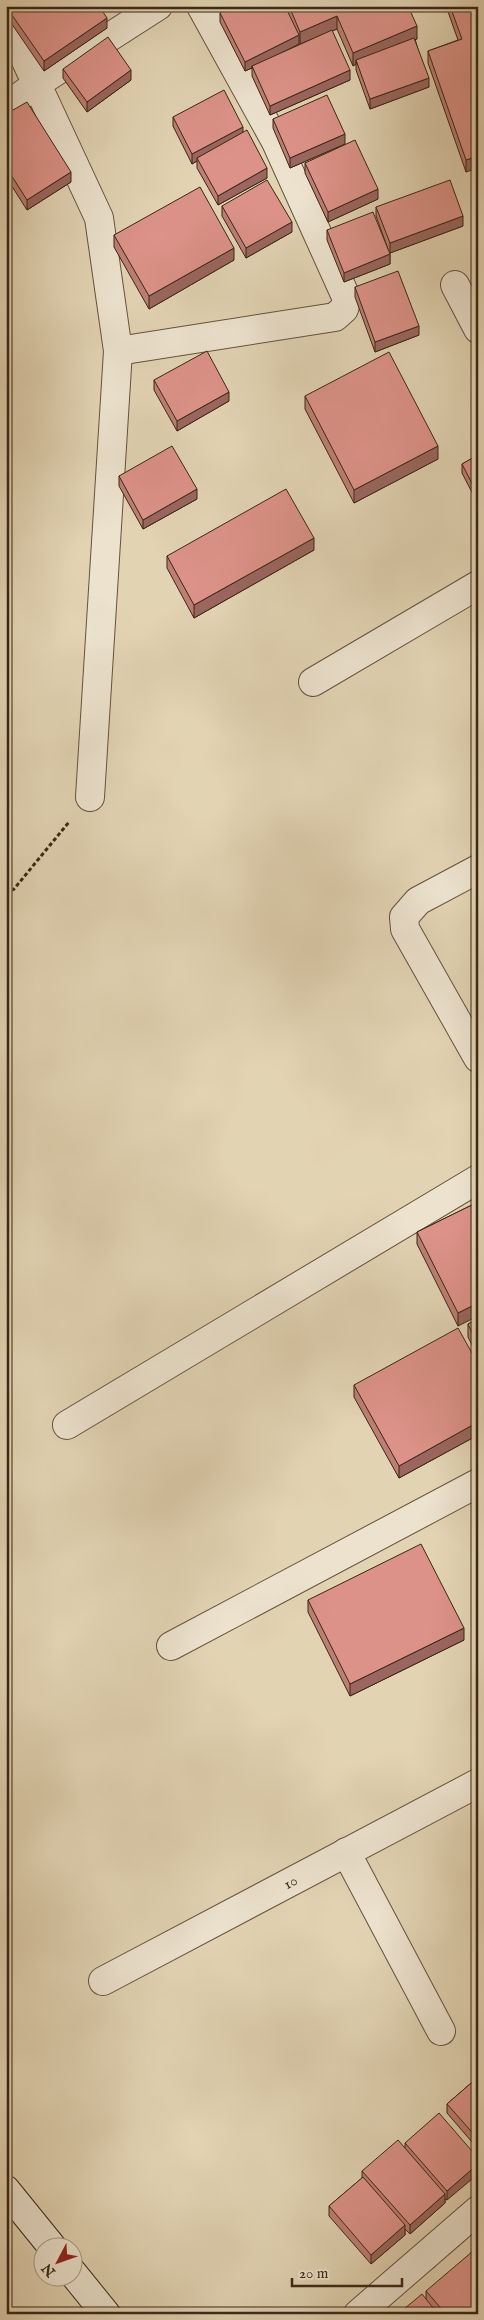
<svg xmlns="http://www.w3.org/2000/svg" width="484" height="2320" font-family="'IM FELL English',serif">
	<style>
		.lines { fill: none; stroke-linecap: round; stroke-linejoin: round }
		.minor-casing { stroke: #64523c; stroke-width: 30 }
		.secondary-casing { stroke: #3a2714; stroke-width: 30 }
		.path { stroke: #3a2714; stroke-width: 3; stroke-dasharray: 4 2.5; stroke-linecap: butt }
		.minor { stroke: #ece2ce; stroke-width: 28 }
		.secondary { stroke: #ece2ce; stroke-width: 28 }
		.wall { fill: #bd7e75; stroke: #3a2714 }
		.shaded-wall { fill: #9a665f; stroke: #3a2714 }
		.building { fill: #dc9288; stroke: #3a2714 }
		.labels { text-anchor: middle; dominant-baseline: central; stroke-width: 5; stroke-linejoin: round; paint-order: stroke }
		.street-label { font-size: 15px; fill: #3a2714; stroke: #ece2ce }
	</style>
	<rect width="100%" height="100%" fill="#e2d3b3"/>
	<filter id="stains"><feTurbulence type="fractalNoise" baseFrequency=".004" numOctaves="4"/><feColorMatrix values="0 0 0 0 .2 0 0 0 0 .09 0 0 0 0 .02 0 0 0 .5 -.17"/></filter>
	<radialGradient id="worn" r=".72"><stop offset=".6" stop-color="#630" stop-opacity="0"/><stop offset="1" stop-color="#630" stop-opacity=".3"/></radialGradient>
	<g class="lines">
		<!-- minor casing -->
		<g class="minor-casing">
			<g id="minor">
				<path d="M6,18l93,200 19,133 -28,446"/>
				<path d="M6,107l32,-24 120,-77"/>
				<path d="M455,285l23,44"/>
				<path d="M118,351l217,-34 9,-8 3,-10 -71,-157 -75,-136"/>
				<path d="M313,682l165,-97"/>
				<path d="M478,869l-60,32 -14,16 1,12 73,129"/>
				<path d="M67,1425l411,-246"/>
				<path d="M171,1646l307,-163"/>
				<path d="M346,1852l95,179"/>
				<path id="s1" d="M103,1981l375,-198"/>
				<path d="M358,2314l120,-104"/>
			</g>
		</g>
		<!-- secondary casing -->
		<g class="secondary-casing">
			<path id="secondary" d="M6,2190l47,58
				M72,2272l34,42"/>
		</g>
		<!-- path -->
		<path class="path" d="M6,894l8,-5 55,-67"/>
		<!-- minor -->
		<use href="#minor" class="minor"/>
		<!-- secondary -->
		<use href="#secondary" class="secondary"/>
	</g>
	<!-- wall -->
	<path class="wall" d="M233,6h175l9,33h-2l14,48 -59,22 -14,-39v-6l-3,2 -16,-37 -5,2 18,49 -80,35 -18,-39v-8l-7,3 -25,-49v-9z
		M446,6h32l-12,166 -38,-109v-12l30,-11z
		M7,8l52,2 48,18 -63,43 -37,-54z
		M63,69l68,11 -44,32 -24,-34z
		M6,114l65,68 -44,28 -21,-33z
		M173,117l70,15 24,46 -49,27 -21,-37v-7l-5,3 -19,-38z
		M273,119l72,25 -55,24 -17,-40z
		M305,163l73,36 -50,23 -23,-49z
		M222,206l70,26 -46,26 -24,-42z
		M376,207l87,19 -73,27v11l-46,18 -17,-42v-10l61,19 -12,-33z
		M114,235l120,25 -85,49 -35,-62z
		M355,287l64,48 -44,17 -20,-55z
		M154,380l75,21 -52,30 -23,-41z
		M305,396l133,63 -84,44 -49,-94z
		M478,455v49l-16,-31v-9z
		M119,476l78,23 -54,30 -24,-43z
		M314,550l-120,68 -27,-50v-12z
		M478,1202l-20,124 -41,-82v-12z
		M478,1319v38l-10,-20v-13z
		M478,1364v71l-79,43 -45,-81v-12z
		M308,1600l156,40 -114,56 -42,-84z
		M478,2077v72l-31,-36v-9z
		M405,2143l73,15 -31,42 -2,-1v4l-35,31 -5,-5v6l-34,29 -42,-48v-10l33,-28v-7l43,-23z
		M426,2291l52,23h-80l28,-14z"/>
	<!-- shaded-wall -->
	<path class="shaded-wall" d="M337,16v13l-37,15v-12z
		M107,18v10l-63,43v-10z
		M417,26v13l-60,25 -1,-4v4l-3,2v-13z
		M299,35v9l-47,24v-2v2l-7,3v-9z
		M131,70v10l-44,32v-10z
		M350,70v10l-80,35v-9z
		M429,78v9l-59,22v-10z
		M243,127v10l-46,21v3l-5,3v-10z
		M345,134v10l-55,24v-10z
		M478,156v12l-12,4v-12z
		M267,168v10l-49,27v-9z
		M71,172v10l-44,28v-10z
		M378,189v10l-50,23v-10z
		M463,216v10l-73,27v-10z
		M292,222v10l-46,26v-10z
		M234,248v12l-85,49v-13z
		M390,254v10l-46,18v-9z
		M419,326v9l-44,17v-10z
		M229,392v9l-52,30v-10z
		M438,446v13l-84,44v-13z
		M197,489v10l-54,30v-9z
		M314,538v12l-120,68v-13z
		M478,1303v13l-20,10v-13z
		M478,1422v13l-79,43v-12z
		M464,1628v12l-114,56v-12z
		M478,2164v10l-31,26v-9z
		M445,2194v9l-35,31v-9z
		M405,2225v10l-34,29v-9z"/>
	<!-- building -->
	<path class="building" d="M9,6h47l3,4 5,-4h35l8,12 -63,43 -37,-53z
		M233,6h52l14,29 -54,27 -25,-49z
		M289,6h119l9,20 -64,27 -16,-37 -37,16z
		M450,6h28v150l-12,4 -38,-109 34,-12z
		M332,30l18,40 -80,36 -18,-40z
		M108,37l23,33 -44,32 -24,-33z
		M414,38l15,40 -59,21 -14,-39z
		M224,90l19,37 -51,27 -19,-37z
		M327,95l18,39 -55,24 -17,-39z
		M27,102l44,70 -44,28 -21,-33v-53z
		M247,130l20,38 -49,28 -21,-38z
		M355,140l23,49 -50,23 -23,-49z
		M267,180l25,42 -46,26 -24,-42z
		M450,180l13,36 -73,27 -14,-36z
		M200,187l34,61 -85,48 -35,-61z
		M373,212l17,42 -46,19 -17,-43z
		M398,271l21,55 -44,16 -20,-55z
		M207,351l22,41 -52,29 -23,-41z
		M389,352l49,94 -84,44 -49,-94z
		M172,446l25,43 -54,31 -24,-44z
		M478,455v40l-16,-31z
		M286,489l28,49 -120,67 -27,-49z
		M478,1202v101l-20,10 -41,-81z
		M478,1319v26l-10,-21z
		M458,1328l20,36v58l-79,44 -45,-81z
		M421,1544l43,84 -114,56 -42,-84z
		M478,2077v62l-31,-35z
		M439,2113l39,45v6l-31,27 -42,-48z
		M398,2140l47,54 -35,31 -48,-54z
		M363,2177l42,48 -34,30 -42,-49z
		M473,2251l5,6v57h-32l-20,-23z
		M422,2294l16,20h-40z"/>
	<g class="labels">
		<!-- street labels -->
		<g class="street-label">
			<text stroke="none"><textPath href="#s1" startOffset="212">10</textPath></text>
		</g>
	</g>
	<!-- margin -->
	<rect width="484" height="2320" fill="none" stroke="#e2d3b3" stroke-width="25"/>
	<rect x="8" y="8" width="469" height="2305" fill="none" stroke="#3a2714" stroke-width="2.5"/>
	<rect x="12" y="12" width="459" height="2295" fill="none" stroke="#3a2714"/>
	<!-- north arrow -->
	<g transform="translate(58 2262) rotate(229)"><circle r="24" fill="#ece2ce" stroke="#a59784"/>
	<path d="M0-4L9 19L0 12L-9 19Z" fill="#8f2418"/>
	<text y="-8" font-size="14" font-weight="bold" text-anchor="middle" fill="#3a2714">N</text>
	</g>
	<!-- scale -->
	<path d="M292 2278v8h110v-8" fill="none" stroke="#3a2714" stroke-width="2.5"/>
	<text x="299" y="2278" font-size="15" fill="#3a2714" stroke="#ece2ce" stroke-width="4" paint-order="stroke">20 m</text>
	<rect width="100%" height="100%" filter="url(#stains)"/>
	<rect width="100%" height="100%" fill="url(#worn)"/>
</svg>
